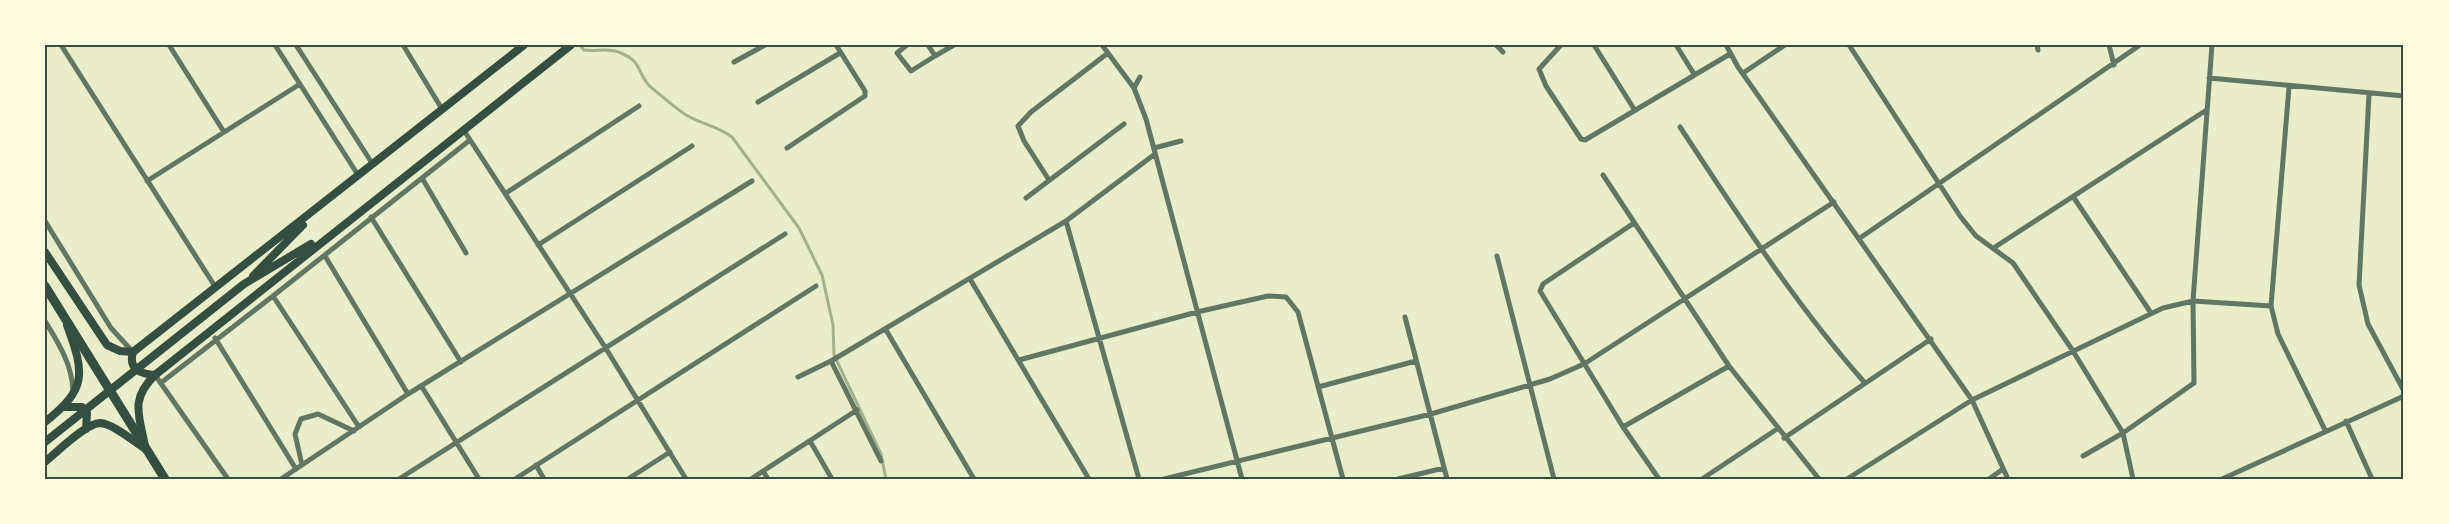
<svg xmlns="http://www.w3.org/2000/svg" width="2449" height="524" font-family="'Varela Round',sans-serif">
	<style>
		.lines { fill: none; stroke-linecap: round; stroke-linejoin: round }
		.stream { stroke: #a3b18a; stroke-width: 3 }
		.minor { stroke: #617663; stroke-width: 5 }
		.primary { stroke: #344e41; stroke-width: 8 }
		.trunk { stroke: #344e41; stroke-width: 9 }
		.neatline { fill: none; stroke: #344e41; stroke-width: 2 }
	</style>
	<rect width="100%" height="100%" fill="#e9edc9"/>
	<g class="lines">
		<!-- stream -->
		<path class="stream" d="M580,45l4,5c12,2 24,-3 37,3 24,10 15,23 32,36 10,8 22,19 33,26 15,9 32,11 46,22l67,91 23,47 11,50 1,30 47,99 5,25"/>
		<!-- minor -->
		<path class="minor" d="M61,45l155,243
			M169,45l55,87
			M275,45l83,130
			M296,45l76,118
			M403,45l39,64
			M907,45l-10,8 14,18 24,-15
			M928,45l7,11 19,-11
			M1102,45l32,43 12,31 96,360
			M1496,45l7,7
			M1561,45l-22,24 7,17 35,53 4,1 145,-86
			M1594,45l40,64
			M1676,45l18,29
			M1726,45l12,22 234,333 36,79
			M1849,45l111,171 16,20 37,27 60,88 50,82 10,46
			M2037,45l1,5
			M2109,45l5,20
			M734,62l31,-17
			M1743,73l42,-28
			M2209,78l195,18
			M1134,88l6,-11
			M2369,94l-10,191 9,39 36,67
			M758,102l82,-49
			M1680,127c58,88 115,177 185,256
			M463,129l142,218 81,132
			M787,148l78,-52v-5l-29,-46
			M1154,148l27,-7
			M1603,175l126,191 90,113
			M422,178l44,75
			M1049,180l-25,-39 -6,-15 13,-14 77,-59
			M147,181l153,-97
			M506,193l133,-87
			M1026,198l98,-74
			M2074,198l77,115
			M371,217l90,145
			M45,221l66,107 21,23
			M1066,221l73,258
			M1634,223l-91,61 -3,7 83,136 36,52
			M1860,238l280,-193
			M538,245l154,-99
			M1995,247l210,-136
			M325,256l83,138
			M1497,256l57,223
			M970,279l119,200
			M273,296l197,-156
			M2271,306l18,-219
			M1405,317l42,162
			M45,321c14,23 27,43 28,70
			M886,330l88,149
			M215,338l81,131
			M1019,360l178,-48 71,-16 18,1 12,15 45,167
			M831,361l235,-140 89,-67
			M155,375l73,104
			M798,377l33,-16 50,100
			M162,382l111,-86 86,131
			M422,387l57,92
			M1318,387l98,-26
			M2346,421l26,58
			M1623,427l106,-61
			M1784,438l147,-99
			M810,441l22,38
			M2083,456l40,-23 71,-50 -1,-82 19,-256
			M302,465l-7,-31 6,-15 17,-5 36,17
			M536,465l8,14
			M763,471l5,8
			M281,479l127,-85 344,-213
			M399,479l386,-245
			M515,479l301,-193
			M628,479l42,-27
			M751,479l106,-69
			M1164,479l267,-65 119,-35 34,-15 250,-162
			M1398,479l46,-11
			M1702,479l75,-50
			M1847,479l125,-79 191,-92 30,-7 78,5 7,28 47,96
			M1989,479l14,-10
			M2222,479l182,-83"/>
		<!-- primary -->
		<path class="primary" d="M45,252l62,93 13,6 13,1 391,-307
			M253,276l50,-51
			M133,352c-5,17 7,22 22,23
			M65,407h17l5,6 -1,16
			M45,422c42,-33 40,-48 22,-97
			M45,442l199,-158 67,-40
			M145,446c-6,-31 -15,-47 10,-71l416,-330
			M45,462c11,-9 41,-39 55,-39 14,1 34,19 46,26"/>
		<!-- trunk -->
		<path class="trunk" d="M45,286l120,193"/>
	</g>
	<!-- border -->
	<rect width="2449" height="524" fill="none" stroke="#fefae0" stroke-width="93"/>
	<rect x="46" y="46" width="2356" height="432" class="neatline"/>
</svg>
